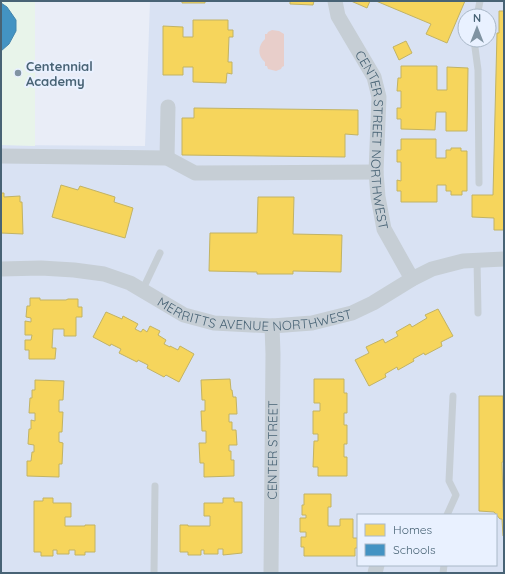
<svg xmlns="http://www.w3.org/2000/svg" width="505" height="574" font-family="Quicksand,sans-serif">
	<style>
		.residential { fill: #d9e2f3; fill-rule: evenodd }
		.education { fill: #e8f4ea }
		.water { fill: #e8ceca }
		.homes { fill: #f6d55c; stroke: #c2b364 }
		.schools { fill: #4393c3; stroke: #4485ac }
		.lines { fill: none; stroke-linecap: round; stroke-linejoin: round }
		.service { stroke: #c6ced5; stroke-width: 7 }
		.minor { stroke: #c6ced5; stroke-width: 15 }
		.poi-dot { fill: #8093a2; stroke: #e9f1ff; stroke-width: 1.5 }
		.labels { text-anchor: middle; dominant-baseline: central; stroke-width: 4; stroke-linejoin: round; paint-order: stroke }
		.poi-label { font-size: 13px; font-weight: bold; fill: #486375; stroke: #e9f1ff; text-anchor: start }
		.street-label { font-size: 13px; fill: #486375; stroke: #e9f1ff }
	</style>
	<rect width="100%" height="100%" fill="#e9edf7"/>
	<!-- residential -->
	<path class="residential" d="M150,1h354v572h-503v-428l144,1zM465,16h24v24h-24zM358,515h138v50h-138z"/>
	<!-- education -->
	<path class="education" d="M1,1h34v145l-34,-1z"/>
	<!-- water -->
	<path class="water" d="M272,30l7,1 5,3v32l-2,1 -1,2 -5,2 -8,-2 -1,-3h-2v-4c-8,-6 -7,-17 0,-23v-5h2l1,-2z"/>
	<!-- homes -->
	<path class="homes" d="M182,1h23v2h-23z
		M290,1h24l-1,4 -23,-1z
		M351,1h19l-3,7z
		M376,1h89l-18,42 -21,-9 5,-10z
		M499,11h5v219h-10v-12l-22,-1v-22h21l4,-162h2z
		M193,20h35v10h5v7h-4l-1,25h4v12l-5,-1 -1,10 -33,-1v-15h-10v8h-20v-49l20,1v10h10z
		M406,41l6,12 -13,7 -6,-13z
		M401,66h36v24h10v-23l21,1 -1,63h-21v-19h-10l-1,18 -34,-1v-10h-4v-11h4v-17h-4l1,-13h3z
		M194,108l164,2v25l-13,-1v23l-163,-2v-37h12z
		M401,139h35v19h10v-8h5v-2h10v3h6v40h-5v4h-11v-4h-5v-6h-9v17h-36v-11h-4v-11l4,1v-19h-4v-12h4z
		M61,185l17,5 2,-4 35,11 -1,5 19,6 -8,30 -73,-21z
		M1,193h3v4l16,-1v6h2l1,32 -22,-1z
		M258,197h36l-1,37 49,1 -1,37 -48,-1v3h-36v-2l-48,-1 1,-38h47z
		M30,298h10v2h26l2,-1h10v8h4v10h-6v19h-12v-7h-11l-1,19h4l-1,11h-26v-9h-4v-10h6l1,-5h-7v-14l6,1v-4l-5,-1 1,-11h3z
		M438,309l15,27 -12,6 1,4 -17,9 -1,-2 -11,6 1,2 -16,9 -1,-3 -12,7 1,3 -17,9 -14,-26 14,-7 -3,-6 17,-8 2,4 13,-7 -2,-4 14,-8 2,3 15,-9 -2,-3z
		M106,312l16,7 1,-3 15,8 -3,5 6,3 2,-3 4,3 3,-6 10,5 -2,4 8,5 -2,4 6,3v-1l8,4 2,-4 14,8 -15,28 -13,-7 -2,2 -17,-9 1,-3 -10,-5 -1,2 -18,-9 2,-4 -10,-5 -1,2 -17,-9z
		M230,379l1,11h1l1,7h3l1,17h-8v8h3v8h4l1,15h-8v6h2v9h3v16l-30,1v-14h-4l-1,-20h7v-12h-4l-1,-20h4v-11h-3l-1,-20z
		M314,379h30v14h3v20h-3v12h3v19h-3v13h3v19h-29v-9h-5l1,-26h4v-7h-5v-23h7v-8h-6z
		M35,380l29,1 -1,19h-4v12h4l-1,20h-3v10l4,1 -1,21h-3v13l-32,-1v-15h4l1,-9h2v-7l-6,-1 1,-15h2v-9l4,1v-8h-6l1,-15h2v-8h3z
		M479,396h24v66h-1l2,74h-1l-1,-17h-2l-6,-7 -15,-1z
		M304,494h27v13h-3v19h12v-7h13v19h5v10h-3v8h-51v-9h-3v-10h5v-5h-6v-14h6v-3h-4v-10h2z
		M43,498h10v5h18v14h-6v9h20v-1h10v27h-10v3h-10v-5h-6v4h-12v-4h-4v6h-12v-4h-7v-51h9z
		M223,498h11v4h8v51l-19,2v-6h-5v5h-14v-4h-3v5h-13v-3h-8v-27h8v1h22v-10h-6v-13h19z"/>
	<!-- schools -->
	<path class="schools" d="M1,3l6,4 9,13v11l-7,13 -8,7z"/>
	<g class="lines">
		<!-- service -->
		<path class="service" d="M477,16l3,-15
			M474,40l4,30 1,113
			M477,260l1,53
			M142,291l18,-38
			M447,515l9,-20 -7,-14 4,-85
			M154,573l1,-87
			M443,573l1,-8"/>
		<!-- minor -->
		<g class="minor">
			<path id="s1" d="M335,1l3,15 36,61 5,20 -3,75 2,25 6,32 28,50"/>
			<path d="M1,156l166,2 28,15 181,-1"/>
			<path d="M167,158l1,-51"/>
			<path id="s2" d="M1,269l40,-1 33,2 30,4 26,9 54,32 30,8 58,3 40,-3 40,-10 21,-10 39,-24 20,-10 31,-8 41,-2"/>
			<path id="s3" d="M271,573l2,-219 -1,-28"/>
			<path d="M375,573l2,-8"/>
		</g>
	</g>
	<!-- markers -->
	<circle class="poi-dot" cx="18" cy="73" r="4"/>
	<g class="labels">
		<!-- poi labels -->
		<g class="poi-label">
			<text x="26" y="66">Centennial<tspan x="26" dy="15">Academy</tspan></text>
		</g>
		<!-- street labels -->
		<g class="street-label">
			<text stroke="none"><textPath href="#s1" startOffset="148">CENTER STREET NORTHWEST</textPath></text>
			<text stroke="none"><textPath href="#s2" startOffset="264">MERRITTS AVENUE NORTHWEST</textPath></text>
			<text stroke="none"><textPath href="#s3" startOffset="123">CENTER STREET</textPath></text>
		</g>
	</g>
	<!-- border -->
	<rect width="505" height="574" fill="none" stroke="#486375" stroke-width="4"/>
	<!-- legend -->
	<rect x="357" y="514" width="140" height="52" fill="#e9f1ff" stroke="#a9b8c8"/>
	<rect x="365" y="524" width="20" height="12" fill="#f6d55c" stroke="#a9b8c8"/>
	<text x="393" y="534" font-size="12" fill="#486375">Homes</text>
	<rect x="365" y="544" width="20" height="12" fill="#4393c3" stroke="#a9b8c8"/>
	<text x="393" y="554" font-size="12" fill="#486375">Schools</text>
	<!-- north arrow -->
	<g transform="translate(477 28)"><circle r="19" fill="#e9f1ff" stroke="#a9b8c8"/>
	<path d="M0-3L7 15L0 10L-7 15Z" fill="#8093a2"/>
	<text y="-6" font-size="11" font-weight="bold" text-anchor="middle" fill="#486375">N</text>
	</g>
</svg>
